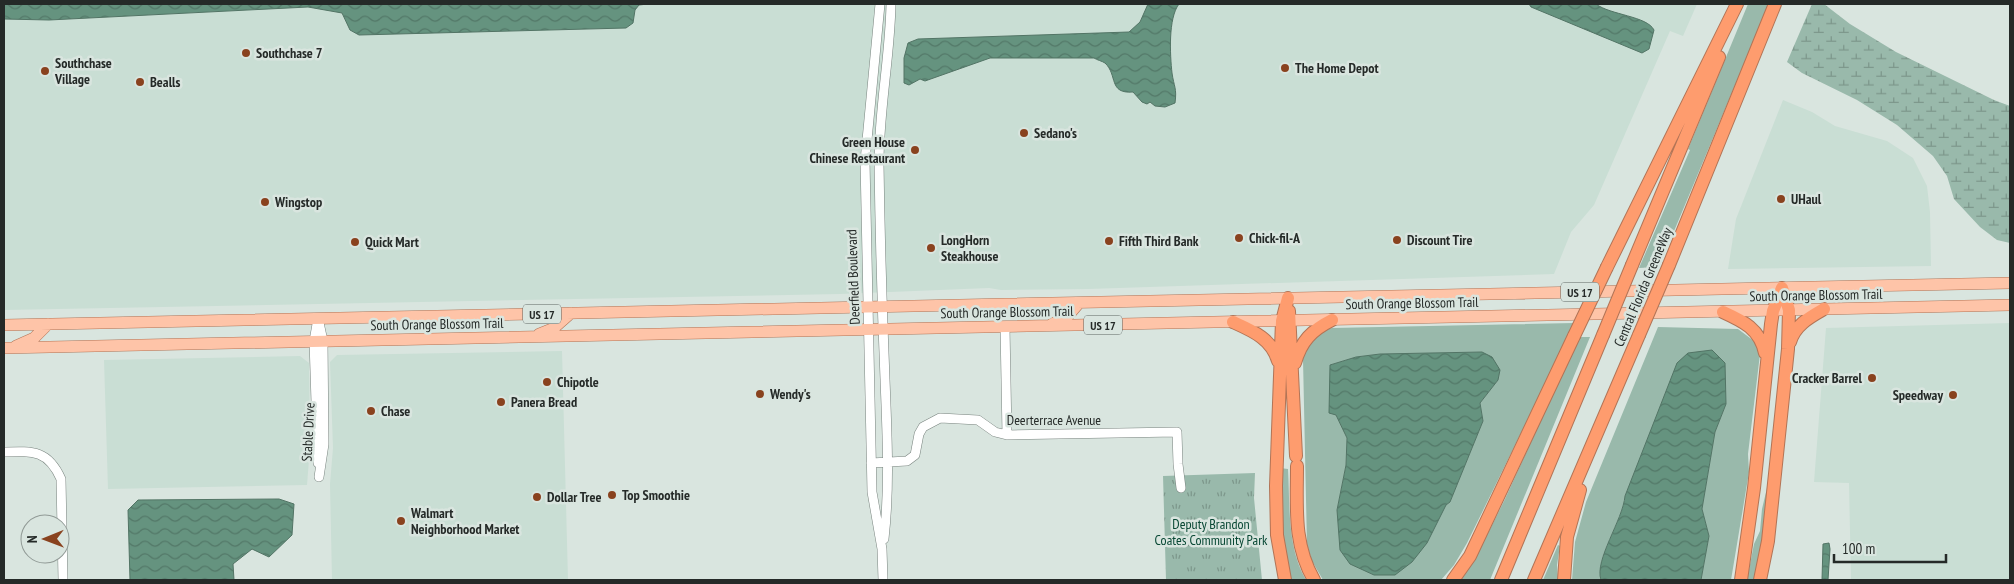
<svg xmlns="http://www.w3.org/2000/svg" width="2014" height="584" font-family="'PT Sans Narrow',sans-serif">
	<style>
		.built { fill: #c9ded4 }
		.grass { fill: #99b9ab; fill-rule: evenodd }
		.wetland { fill: url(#wetland-marsh) }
		.park { fill: url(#park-tufts) }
		.water { fill: url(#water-waves); stroke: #527465 }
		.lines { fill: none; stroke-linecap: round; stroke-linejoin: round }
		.minor-casing { stroke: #78837e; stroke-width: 10 }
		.major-casing { stroke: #b27456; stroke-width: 12 }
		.highway-casing { stroke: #b27456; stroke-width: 14 }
		.minor { stroke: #fff; stroke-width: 9 }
		.major { stroke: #fec4a8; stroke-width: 11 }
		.highway { stroke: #fe9c6e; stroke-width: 12 }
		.highway-bridge-casing { stroke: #b27456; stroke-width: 14; stroke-linecap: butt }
		.highway-bridge { stroke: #fe9c6e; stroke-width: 12 }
		.poi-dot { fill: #89421e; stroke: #d9e5df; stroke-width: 2 }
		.labels { text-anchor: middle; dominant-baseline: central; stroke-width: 5; stroke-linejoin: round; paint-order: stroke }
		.shield { fill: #d9e5df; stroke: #5b625f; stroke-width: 1 }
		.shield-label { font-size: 12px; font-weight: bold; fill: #252a28 }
		.poi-label { font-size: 14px; font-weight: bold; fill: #252a28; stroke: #d9e5df; text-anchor: start }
		.street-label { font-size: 14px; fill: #252a28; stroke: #d9e5df }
		.park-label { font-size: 14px; fill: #084834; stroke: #d9e5df }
	</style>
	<defs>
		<pattern id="wetland-marsh" width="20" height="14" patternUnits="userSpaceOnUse" patternTransform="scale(1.25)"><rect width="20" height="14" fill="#99b9ab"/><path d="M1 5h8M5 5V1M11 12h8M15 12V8" fill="none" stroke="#7d978b"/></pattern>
		<pattern id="park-tufts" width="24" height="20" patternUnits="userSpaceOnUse" patternTransform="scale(1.25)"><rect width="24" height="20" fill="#99b9ab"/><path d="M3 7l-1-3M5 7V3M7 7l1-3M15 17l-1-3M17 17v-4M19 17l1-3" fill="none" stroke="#7d978b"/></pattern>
		<pattern id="water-waves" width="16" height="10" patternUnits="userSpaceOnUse" patternTransform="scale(1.25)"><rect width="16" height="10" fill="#65937f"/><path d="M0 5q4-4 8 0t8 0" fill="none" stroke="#537868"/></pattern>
	</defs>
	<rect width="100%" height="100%" fill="#d9e5df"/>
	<!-- built -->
	<path class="built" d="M171,4h1526l-14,32 -13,-5 -76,174 -23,27 -17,42 -466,15 -87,1 -12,-2 -149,6 -836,16v-303z
		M1783,100l29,12 23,14 52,15 26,17 14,28 3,26 1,54 -203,3 8,-50z
		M2010,323v257h-159l-2,-97 -35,-1 12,-154z
		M562,351l6,229h-236l-2,-96 3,-36 -3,-86 7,-7z
		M300,356l9,7 1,84 -3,38 -199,4 -4,-129z"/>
	<!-- grass -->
	<path class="grass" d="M1748,4h21l-110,263 -20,1 51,-118 -2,-1z
		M1575,323l-108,220 -13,22 -13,15h-118l-11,-19 -5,-16 -4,-186v-8l18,-20 11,-3zM1482,352l16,28 -18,23 3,18 -33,81 -4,3 -109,5 9,-45 1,-27 -11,-24 -6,-49 26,-8 24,-3z
		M1658,327l80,2 16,12 6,13 -12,100 1,18 -18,108h-30l8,-44 -7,-27 13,-77 11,-28 -101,92c-2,24 -31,63 -24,84h-29l3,-38 11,-40z
		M1579,337h11l-100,243h-29l16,-25 28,-56z
		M1280,468l8,1c2,36 -1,79 18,111h-18l-6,-28z
		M1767,488l-3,41 -9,51h-8l7,-36 6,-13 2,-22z
		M1558,545l2,1 -3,19 1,15h-15z"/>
	<!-- wetland -->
	<path class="wetland" d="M1812,4h12l26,20 46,28 98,48 16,6v137l-13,-3 -17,-13 -26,-28 -7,-23 -14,-20 -36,-31 -40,-25 -55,-27 -15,-11z"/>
	<!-- park -->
	<path class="park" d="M1255,473l-1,25 8,82h-96l-3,-104z"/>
	<!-- water -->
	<path class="water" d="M4,4h644l-9,1 -4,5 -2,13 -7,5 -267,7 -9,-5 -8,-17 -34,-6 -259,13 -45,-1z
		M1148,4h31c-11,14 -9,51 -7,69 2,14 5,15 3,30l-10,4 -10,-1 -5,-4 -3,2 -5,-2 -9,-10c-25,2 -15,-17 -28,-29 -3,-2 -8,-3 -11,-5h-104l-65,23 -5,-2 -11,6 -5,-2v-25l4,-15 10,-4 211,-7 11,-10z
		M1529,4h67c14,11 51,12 58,26l-5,19 -7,4 -111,-46z
		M1712,350l13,13 1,41 -11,28 -13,77 7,27 -8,44h-100c-7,-20 22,-60 24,-84l52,-133 11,-10z
		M1482,352l10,5 8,13 -2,10 -18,23 3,18 -33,81 -4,3 -19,38 -15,19 -17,13h-21l-24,-11 -10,-14 -3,-40 9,-45 1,-27 -11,-23 -7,-2 1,-48 26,-8 24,-3z
		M279,499l15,5 -2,31 -23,22 -17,-8 -19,15 1,16h-104l-2,-70 10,-10z
		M1829,543l1,6 -2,31h-6l1,-36z"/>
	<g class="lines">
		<!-- minor casing -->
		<g class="minor-casing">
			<path id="minor" d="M880,4l-15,157 7,331 10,57 1,31
				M318,318l5,23 1,103 -5,33
				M317,324l-3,17 4,122
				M1005,327l2,108
				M4,452c29,-1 44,-2 57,27l2,101
				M871,463l36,-2 8,-6 4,-21 4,-7 17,-9 38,2 17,12 12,3 170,-3 1,32 3,24
				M884,539c6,-54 3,-106 1,-160 -3,-72 -5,-144 -6,-216 0,-54 11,-106 12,-159"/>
		</g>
		<!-- major casing -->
		<g class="major-casing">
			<path id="major" d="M1052,324l15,-7 12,-14
				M4,325l2006,-42
				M539,334l15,-6 17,-15
				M16,346l18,-8 14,-14
				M4,348l2006,-43"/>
		</g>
		<!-- highway casing -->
		<g class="highway-casing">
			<path id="highway" d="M1632,265l87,-208
				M1669,265l106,-261
				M1607,267l130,-263
				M1289,311l7,145
				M1723,312c20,9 37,17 42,41
				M1233,322c20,9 39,17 45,39
				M1790,342c5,-17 20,-25 34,-33
				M1295,363c6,-22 17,-33 37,-43
				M1297,466c0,41 -4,78 17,114
				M1285,580l-8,-45 -1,-49 6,-165 6,-23
				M1453,580l17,-24 104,-220
				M1501,580l102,-245
				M1534,580l105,-245
				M1564,580l3,-43 13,-47
				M1741,580l13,-92 17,-164 2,-13 9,-23
				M1760,580l8,-39 20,-192 1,-39 -7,-22"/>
		</g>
		<!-- minor -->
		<use href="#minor" class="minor"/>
		<!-- major -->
		<use href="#major" class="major"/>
		<!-- highway -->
		<use href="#highway" class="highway"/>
		<!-- highway-bridge casing -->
		<g class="highway-bridge-casing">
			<path id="highway-bridge" d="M1603,335l29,-70
				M1639,335l30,-70
				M1574,336l33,-69"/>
		</g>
		<!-- highway-bridge -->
		<use href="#highway-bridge" class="highway-bridge"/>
	</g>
	<!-- markers -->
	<g class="poi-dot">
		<circle cx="246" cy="53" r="5"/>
		<circle cx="1285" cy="68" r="5"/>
		<circle cx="45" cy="71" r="5"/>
		<circle cx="140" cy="82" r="5"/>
		<circle cx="1024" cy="133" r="5"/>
		<circle cx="915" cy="150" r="5"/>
		<circle cx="1781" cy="199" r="5"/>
		<circle cx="265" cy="202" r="5"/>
		<circle cx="1239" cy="238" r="5"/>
		<circle cx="1397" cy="240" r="5"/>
		<circle cx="1109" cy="241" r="5"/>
		<circle cx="355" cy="242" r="5"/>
		<circle cx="931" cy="248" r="5"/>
		<circle cx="1872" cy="378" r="5"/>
		<circle cx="547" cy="382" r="5"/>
		<circle cx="760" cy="394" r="5"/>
		<circle cx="1953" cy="395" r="5"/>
		<circle cx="501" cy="402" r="5"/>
		<circle cx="371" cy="411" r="5"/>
		<circle cx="612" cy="495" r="5"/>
		<circle cx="537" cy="497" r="5"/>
		<circle cx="401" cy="521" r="5"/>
	</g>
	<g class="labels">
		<!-- shield labels -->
		<g class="shield">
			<rect x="1561" y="282.5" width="38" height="19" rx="4"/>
			<rect x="523" y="304.5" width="38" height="19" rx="4"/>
			<rect x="1084" y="315.5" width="38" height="19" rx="4"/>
		</g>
		<g class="shield-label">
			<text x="1580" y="292">US 17</text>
			<text x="542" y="314">US 17</text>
			<text x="1103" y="325">US 17</text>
		</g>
		<!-- poi labels -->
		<g class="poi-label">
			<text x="256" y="53">Southchase 7</text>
			<text x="55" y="63">Southchase<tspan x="55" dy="16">Village</tspan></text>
			<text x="1295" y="68">The Home Depot</text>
			<text x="150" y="82">Bealls</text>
			<text x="1034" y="133">Sedano's</text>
			<text x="905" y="142" text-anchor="end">Green House<tspan x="905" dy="16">Chinese Restaurant</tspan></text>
			<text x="1791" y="199">UHaul</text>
			<text x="275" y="202">Wingstop</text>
			<text x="1249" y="238">Chick-fil-A</text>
			<text x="941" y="240">LongHorn<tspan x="941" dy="16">Steakhouse</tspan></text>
			<text x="1407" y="240">Discount Tire</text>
			<text x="1119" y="241">Fifth Third Bank</text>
			<text x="365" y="242">Quick Mart</text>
			<text x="1862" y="378" text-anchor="end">Cracker Barrel</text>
			<text x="557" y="382">Chipotle</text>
			<text x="770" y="394">Wendy's</text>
			<text x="1943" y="395" text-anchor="end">Speedway</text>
			<text x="511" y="402">Panera Bread</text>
			<text x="381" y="411">Chase</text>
			<text x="622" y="495">Top Smoothie</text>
			<text x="547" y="497">Dollar Tree</text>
			<text x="411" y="513">Walmart<tspan x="411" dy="16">Neighborhood Market</tspan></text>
		</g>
		<!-- street labels -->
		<g class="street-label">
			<text transform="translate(853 277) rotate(-92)">Deerfield Boulevard</text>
			<text transform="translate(1643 287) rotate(-67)">Central Florida GreeneWay</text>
			<text transform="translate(1816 295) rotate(-1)">South Orange Blossom Trail</text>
			<text transform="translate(1412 303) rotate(-1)">South Orange Blossom Trail</text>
			<text transform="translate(1007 312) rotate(-1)">South Orange Blossom Trail</text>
			<text transform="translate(437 324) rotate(-1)">South Orange Blossom Trail</text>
			<text x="1054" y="420">Deerterrace Avenue</text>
			<text transform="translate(308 432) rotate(-87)">Stable Drive</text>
		</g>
		<!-- park labels -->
		<g class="park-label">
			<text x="1211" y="524">Deputy Brandon<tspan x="1211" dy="16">Coates Community Park</tspan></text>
		</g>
	</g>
	<!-- border -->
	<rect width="2014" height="584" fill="none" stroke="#252a28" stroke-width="10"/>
	<!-- north arrow -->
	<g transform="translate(45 539) rotate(269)"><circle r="24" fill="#d9e5df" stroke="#919a96"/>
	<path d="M0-4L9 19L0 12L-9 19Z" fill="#89421e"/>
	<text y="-8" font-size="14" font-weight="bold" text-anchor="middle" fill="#252a28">N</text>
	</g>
	<!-- scale -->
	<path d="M1834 554v8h112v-8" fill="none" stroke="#252a28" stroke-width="2.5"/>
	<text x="1842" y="554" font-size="15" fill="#252a28" stroke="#d9e5df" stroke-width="4" paint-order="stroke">100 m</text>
</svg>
